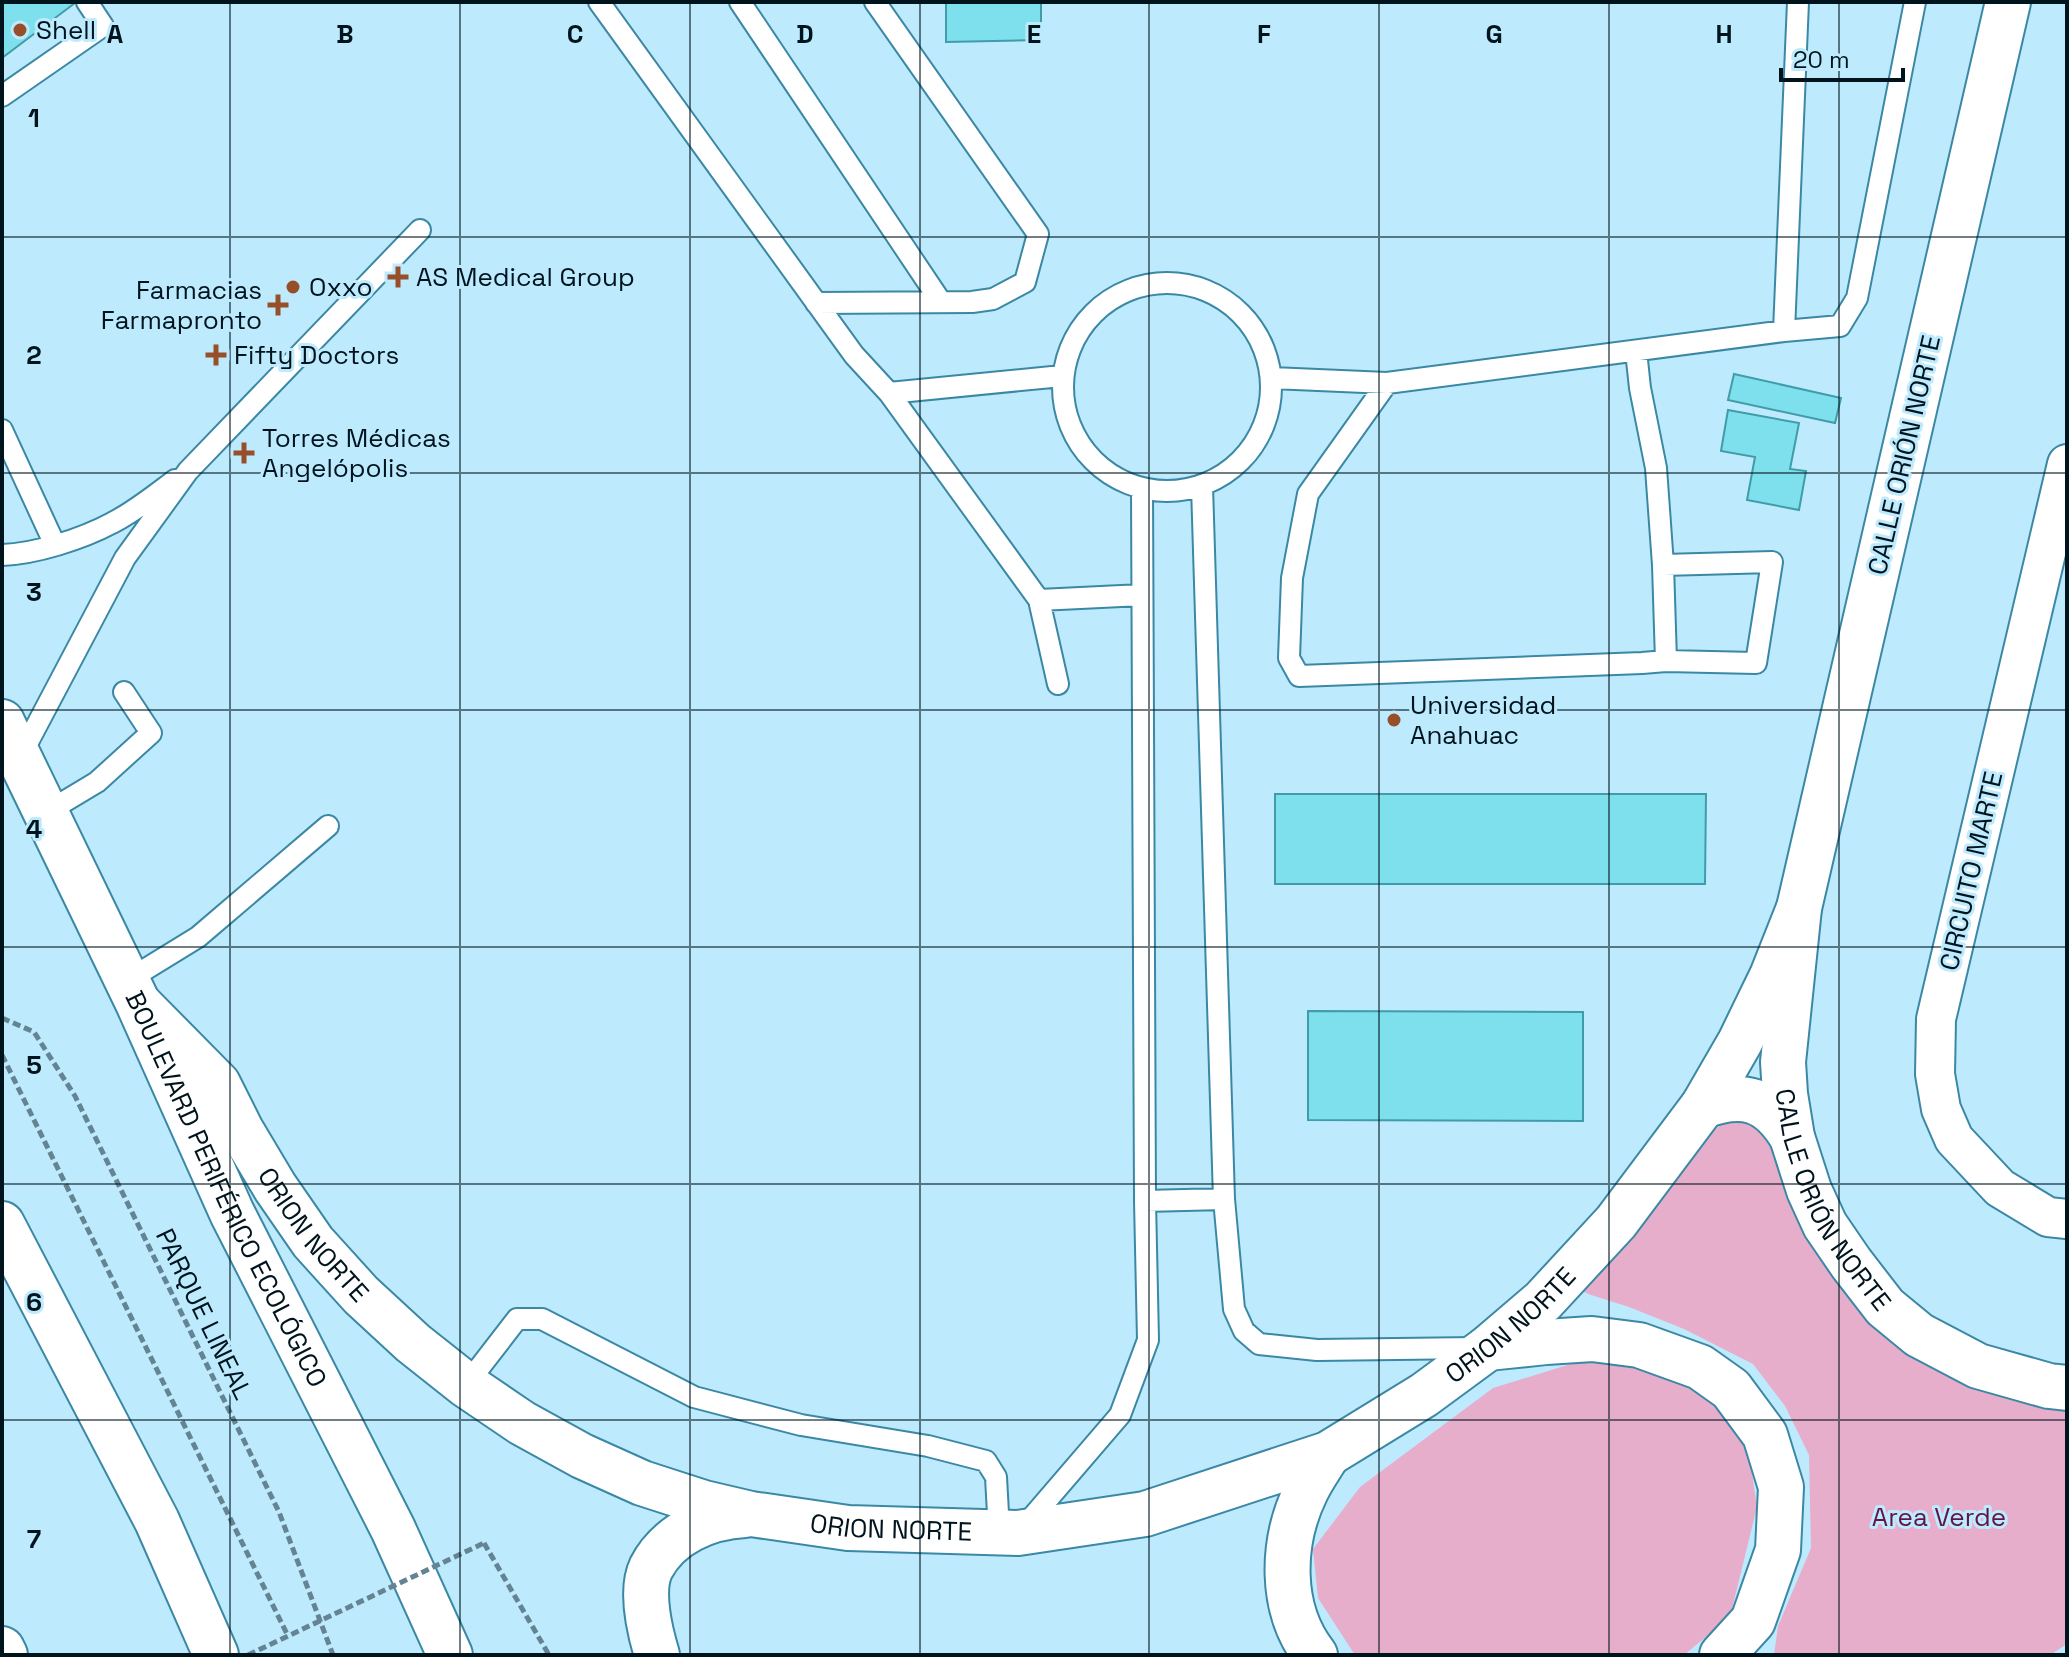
<svg xmlns="http://www.w3.org/2000/svg" width="2069" height="1657" font-family="'Space Grotesk',sans-serif">
	<style>
		.green { fill: #e7aecb }
		.building { fill: #7fe0ed; stroke: #409ca8; stroke-width: 2 }
		.lines { fill: none; stroke-linecap: round; stroke-linejoin: round }
		.service-casing { stroke: #3b88a5; stroke-width: 24 }
		.minor-casing { stroke: #3b88a5; stroke-width: 42 }
		.tertiary-casing { stroke: #3b88a5; stroke-width: 48 }
		.trunk-casing { stroke: #3b88a5; stroke-width: 48 }
		.path { stroke: #648493; stroke-width: 5; stroke-dasharray: 8 4; stroke-linecap: butt }
		.service { stroke: #fff; stroke-width: 20 }
		.minor { stroke: #fff; stroke-width: 38 }
		.tertiary { stroke: #fff; stroke-width: 44 }
		.trunk { stroke: #fff; stroke-width: 44 }
		.path-bridge { stroke: #648493; stroke-width: 5; stroke-dasharray: 8 4; stroke-linecap: butt }
		.grid { fill: none; stroke: #00141d; stroke-width: 2; stroke-opacity: 0.55 }
		.poi-dot { fill: #974f2a; stroke: #beeafe; stroke-width: 3 }
		.labels { text-anchor: middle; dominant-baseline: central; stroke-width: 6; stroke-linejoin: round; paint-order: stroke }
		.poi-label { font-size: 26px; fill: #00141d; stroke: #beeafe; text-anchor: start }
		.street-label { font-size: 26px; fill: #00141d; stroke: #beeafe }
		.park-label { font-size: 26px; fill: #631446; stroke: #beeafe }
		.grid-label { font-size: 26px; text-anchor: middle; font-weight: bold; fill: #00141d; stroke: #beeafe; stroke-width: 6; stroke-linejoin: round; paint-order: stroke }
	</style>
	<rect width="100%" height="100%" fill="#beeafe"/>
	<!-- green -->
	<path class="green" d="M1728,1119l29,2 27,39 58,110 225,137v237l-17,11h-276l4,-29 33,-78 -2,-93 -24,-49 -32,-42 -69,-35 -55,-22 -38,-12 -18,-8 133,-150z
		M1603,1354l76,27 38,25 32,46 8,55 -27,110 -46,38h-328l-3,-3 -35,-54 -5,-49 47,-62 133,-99z"/>
	<!-- building -->
	<path class="building" d="M2,2h72l1,1 -73,55z
		M946,2h95v38l-95,2z
		M1734,374l107,24 -6,25 -107,-23z
		M1728,410l71,13 -9,46 16,2 -7,39 -52,-10 8,-43 -34,-6z
		M1275,794h431l-1,90h-430z
		M1308,1011l275,1v109l-275,-1z"/>
	<g class="lines">
		<!-- service casing -->
		<g class="service-casing">
			<path id="service" d="M599,2l255,353 35,38 173,-17
				M740,2l201,300
				M2,96l101,-70 -16,-24
				M1063 387a104 104 0 1 1 208 0a104 104 0 1 1-208 0Z
				M816,303l156,-1 21,-3 32,-17 13,-48 -163,-232
				M1784,331l14,-329
				M1636,351l4,37 16,80 7,97 3,96
				M1272,378l115,5 397,-52 56,-5 17,-28 58,-296
				M1387,383l-79,111 -16,84 -3,80 10,18 343,-13 24,-2 90,2 16,-101 -109,3
				M889,393l150,207 19,84
				M2,430l53,115
				M1202,486l22,713 10,110 10,22 15,13 58,6 159,-2
				M2,555c33,-1 80,-16 110,-32 22,-11 43,-28 63,-43
				M1039,600l103,-5
				M20,757l105,-199 63,-87 232,-241
				M47,812l50,-30 54,-49 -27,-41
				M128,980l70,-43 130,-111
				M1145,1201l79,-2
				M466,1385l51,-66h25l152,78 107,28 127,21 58,15 10,16 3,55
				M1023,1528l97,-113 28,-75 -3,-139 -3,-712"/>
		</g>
		<!-- minor casing -->
		<g class="minor-casing">
			<path id="minor" d="M2067,464l-131,555 -1,55 6,35 13,30 46,49 48,29 19,2"/>
		</g>
		<!-- tertiary casing -->
		<g class="tertiary-casing">
			<g id="tertiary">
				<path id="s1" d="M2008,2l-209,906 -16,154 2,32 7,43 17,53 16,35 26,38 34,44 34,28 59,31 71,20 18,2"/>
				<path id="s2" d="M140,1005l78,79 23,46 34,57 38,55 48,53 52,48 53,42 56,38 60,33 60,27 62,20 47,11 97,14 170,5 127,-19 183,-60 96,-59 64,-47 55,-47 73,-79 87,-116 37,-64 32,-66 27,-68"/>
				<path d="M1703,1106c41,-15 66,-7 89,31"/>
				<path d="M1488,1348l58,-6 46,-3 47,6 61,22 31,22 34,46 16,52 -3,63 -25,71 -31,34"/>
				<path d="M2,1649l3,6"/>
				<path d="M657,1655c-7,-23 -17,-64 -6,-87 18,-35 57,-51 94,-53"/>
				<path d="M1315,1655c-36,-46 -34,-113 -9,-164 6,-13 15,-25 22,-37"/>
			</g>
		</g>
		<!-- trunk casing -->
		<g class="trunk-casing">
			<g id="trunk">
				<path id="s3" d="M2,722l136,281 94,210 161,316 57,126"/>
				<path d="M2,1224l155,297 59,134"/>
			</g>
		</g>
		<!-- path -->
		<path class="path" d="M2,1018l32,14 41,64 204,416 54,143
			M2,1055l286,581
			M484,1543l65,112"/>
		<!-- service -->
		<use href="#service" class="service"/>
		<!-- minor -->
		<use href="#minor" class="minor"/>
		<!-- tertiary -->
		<use href="#tertiary" class="tertiary"/>
		<!-- trunk -->
		<use href="#trunk" class="trunk"/>
		<!-- path-bridge -->
		<path class="path-bridge" d="M248,1655l236,-112"/>
	</g>
	<!-- grid -->
	<path class="grid" d="M230,2v1653M460,2v1653M690,2v1653M920,2v1653M1149,2v1653M1379,2v1653M1609,2v1653M1839,2v1653M2,237h2065M2,473h2065M2,710h2065M2,947h2065M2,1184h2065M2,1420h2065"/>
	<!-- markers -->
	<g class="poi-dot">
		<circle cx="20" cy="30" r="8"/>
		<path d="M394 265h8v8h8v8h-8v8h-8v-8h-8v-8h8z"/>
		<circle cx="293" cy="287" r="8"/>
		<path d="M274 293h8v8h8v8h-8v8h-8v-8h-8v-8h8z"/>
		<path d="M212 343h8v8h8v8h-8v8h-8v-8h-8v-8h8z"/>
		<path d="M240 441h8v8h8v8h-8v8h-8v-8h-8v-8h8z"/>
		<circle cx="1394" cy="720" r="8"/>
	</g>
	<g class="labels">
		<!-- poi labels -->
		<g class="poi-label">
			<text x="36" y="30">Shell</text>
			<text x="416" y="277">AS Medical Group</text>
			<text x="309" y="287">Oxxo</text>
			<text x="262" y="290" text-anchor="end">Farmacias<tspan x="262" dy="30">Farmapronto</tspan></text>
			<text x="234" y="355">Fifty Doctors</text>
			<text x="262" y="438">Torres Médicas<tspan x="262" dy="30">Angelópolis</tspan></text>
			<text x="1410" y="705">Universidad<tspan x="1410" dy="30">Anahuac</tspan></text>
		</g>
		<!-- street labels -->
		<g class="street-label">
			<text transform="translate(1904 455) rotate(-77)">CALLE ORIÓN NORTE</text>
			<text transform="translate(1971 871) rotate(-77)">CIRCUITO MARTE</text>
			<text stroke="none"><textPath href="#s3" startOffset="518">BOULEVARD PERIFÉRICO ECOLÓGICO</textPath></text>
			<text stroke="none"><textPath href="#s1" startOffset="1234">CALLE ORIÓN NORTE</textPath></text>
			<text stroke="none"><textPath href="#s2" startOffset="290">ORION NORTE</textPath></text>
			<text transform="translate(204 1314) rotate(64)">PARQUE LINEAL</text>
			<text stroke="none"><textPath href="#s2" startOffset="1634">ORION NORTE</textPath></text>
			<text stroke="none"><textPath href="#s2" startOffset="962">ORION NORTE</textPath></text>
		</g>
		<!-- park labels -->
		<g class="park-label">
			<text x="1939" y="1517">Area Verde</text>
		</g>
	</g>
	<g class="grid-label">
		<text x="115" y="43">A</text>
		<text x="345" y="43">B</text>
		<text x="575" y="43">C</text>
		<text x="805" y="43">D</text>
		<text x="1034" y="43">E</text>
		<text x="1264" y="43">F</text>
		<text x="1494" y="43">G</text>
		<text x="1724" y="43">H</text>
		<text x="34" y="127">1</text>
		<text x="34" y="364">2</text>
		<text x="34" y="601">3</text>
		<text x="34" y="838">4</text>
		<text x="34" y="1074">5</text>
		<text x="34" y="1311">6</text>
		<text x="34" y="1548">7</text>
	</g>
	<!-- border -->
	<rect width="2069" height="1657" fill="none" stroke="#00141d" stroke-width="8"/>
	<!-- scale -->
	<path d="M1781 68v12h122v-12" fill="none" stroke="#00141d" stroke-width="4"/>
	<text x="1793" y="68" font-size="24" fill="#00141d" stroke="#beeafe" stroke-width="6" paint-order="stroke">20 m</text>
</svg>
